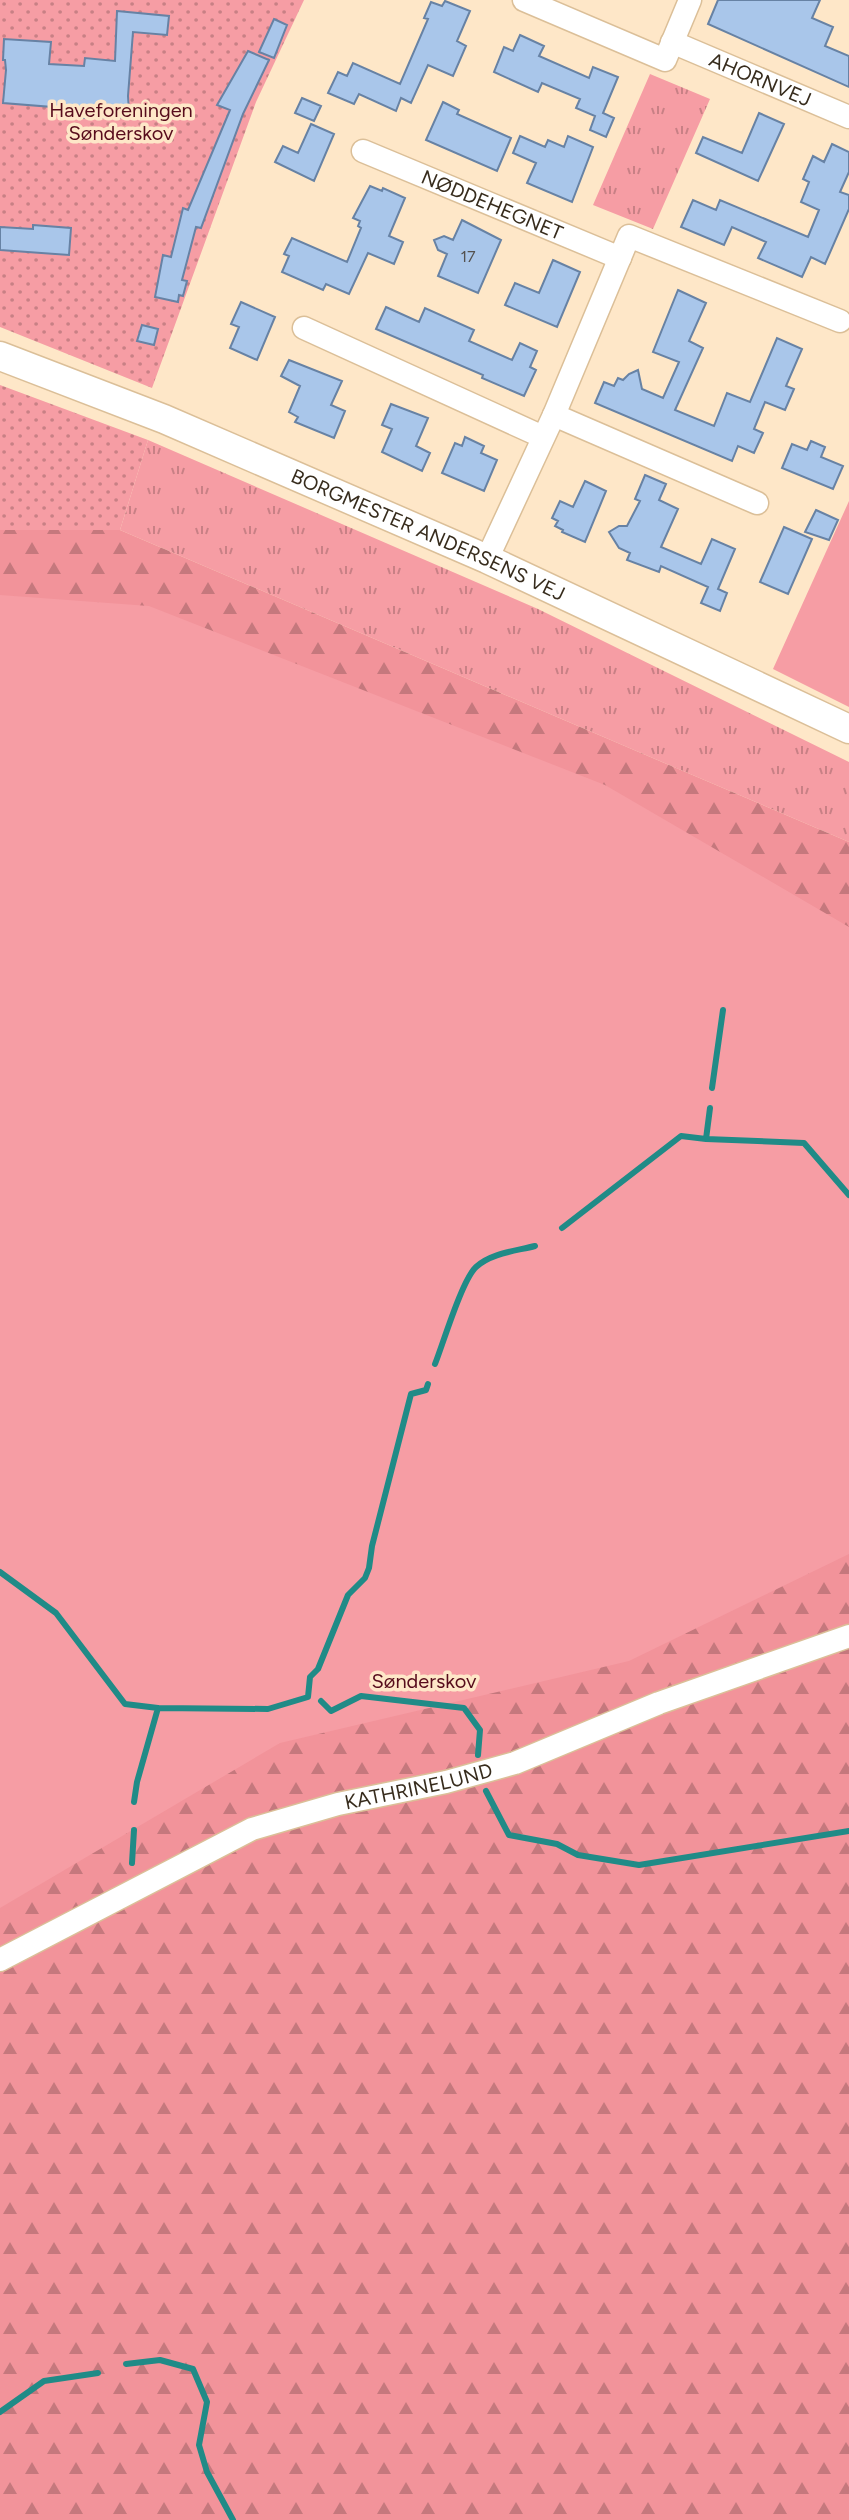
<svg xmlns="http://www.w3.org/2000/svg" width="849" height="2520" font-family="Figtree,sans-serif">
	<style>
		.grass { fill: url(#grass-tufts) }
		.forest { fill: url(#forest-firs) }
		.park { fill: #f69da4 }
		.garden { fill: url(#garden-dots) }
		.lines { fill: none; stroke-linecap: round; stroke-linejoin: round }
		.stream { stroke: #208b87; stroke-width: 6 }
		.building { fill: #a9c6ea; stroke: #6782a4; stroke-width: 2 }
		.minor-casing { stroke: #dbbf98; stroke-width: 25 }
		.tertiary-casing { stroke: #dbbf98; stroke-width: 31 }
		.minor { stroke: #fff; stroke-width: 22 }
		.tertiary { stroke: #fff; stroke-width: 28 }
		.labels { text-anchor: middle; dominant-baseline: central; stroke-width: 7; stroke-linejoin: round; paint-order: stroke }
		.number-label { font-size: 16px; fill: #545250 }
		.street-label { font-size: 20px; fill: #372c1d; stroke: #fee7c8 }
		.park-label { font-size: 20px; fill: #570c1c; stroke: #fee7c8 }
	</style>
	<defs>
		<pattern id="grass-tufts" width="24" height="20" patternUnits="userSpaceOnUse" patternTransform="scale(2)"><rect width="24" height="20" fill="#f69da4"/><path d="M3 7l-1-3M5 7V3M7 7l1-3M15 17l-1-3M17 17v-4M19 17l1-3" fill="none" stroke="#c88085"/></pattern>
		<pattern id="forest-firs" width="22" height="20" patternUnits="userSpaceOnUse" patternTransform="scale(2)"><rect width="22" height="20" fill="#f2939a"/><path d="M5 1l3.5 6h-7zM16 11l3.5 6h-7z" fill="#c5787d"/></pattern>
		<pattern id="garden-dots" width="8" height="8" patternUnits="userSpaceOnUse" patternTransform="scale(2)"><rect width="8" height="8" fill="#f69da4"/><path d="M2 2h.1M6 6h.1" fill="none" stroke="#c88085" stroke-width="1.8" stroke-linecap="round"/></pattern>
	</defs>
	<rect width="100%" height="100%" fill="#fee7c8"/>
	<!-- grass -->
	<path class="grass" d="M650,74l60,25 -57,130 -60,-24z
		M148,440l390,169 311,153v80l-729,-312z"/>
	<!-- forest -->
	<path class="forest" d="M0,530h120l729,312v1678h-849z"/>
	<!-- park -->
	<path class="park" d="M849,501v206l-76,-38z
		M0,595l149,11 456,179 244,142v627l-220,107 -349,82 -280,165z"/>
	<!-- garden -->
	<path class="garden" d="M0,0h304l-48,102 -104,286 -152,-61z
		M0,385l148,55 -28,90h-120z"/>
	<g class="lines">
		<!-- stream -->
		<path class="stream" d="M712,1088l11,-78
			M710,1108l-4,31 98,4 45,52
			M562,1228l119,-92 25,3
			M435,1364c8,-20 27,-84 41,-97 15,-14 40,-16 59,-21
			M0,1572l56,41 69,91 33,4 110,1 40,-12 2,-20 8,-8 30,-74 17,-17 4,-10 3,-22 39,-152 15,-4 2,-6
			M321,1701l10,10 30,-15 103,12 16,22 -2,25
			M486,1791l23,44 48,9 21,11 61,10 210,-34
			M134,1802l3,-20 21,-74
			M132,1863l2,-33
			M126,2364l34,-4 33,9 14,33 -8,43 8,27 26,48
			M0,2412l44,-31 54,-8"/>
	</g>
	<!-- building -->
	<path class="building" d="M718,0h102l-8,18 21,9 -8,19 24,10v31l-141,-63z
		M445,1l25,10 -13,30 9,5 -13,30 -25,-11 -17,38 -10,-5 -5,13 -37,-17 -5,10 -26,-11 10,-21 9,4 6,-13 47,21 28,-65 -4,-1 7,-16 11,4z
		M117,11l52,5 -2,19 -34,-3 -5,64 1,16 -9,-1v7h-43v-9l-74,-6 3,-33 -1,-10h-2l1,-21 47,3 -2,22 35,2 1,-8 30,3z
		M274,19l13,6 -13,33 -15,-6z
		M520,35l24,11 -5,10 50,22 4,-11 25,10 -15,36 11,5 -8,19 -16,-7 5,-14 -19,-8 4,-9 -38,-16 -4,9 -44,-20 10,-25 9,4z
		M248,51l21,9 -26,54 -42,114 -5,-1 -14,53 5,1 -4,15 -4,-1 -1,7 -23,-5 8,-42 8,2 12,-49 5,2 42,-100 -13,-5z
		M302,98l19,8 -7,15 -19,-8z
		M443,102l16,8 -2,4 54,24 -14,33 -71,-31z
		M759,113l25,11 -26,57 -62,-28 7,-16 39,16z
		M311,124l23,10 -20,47 -39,-19 8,-16 15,7z
		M520,136l25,11 3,-7 16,7 4,-11 25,11 -21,55 -45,-19 9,-20 -23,-10z
		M832,144l17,8v20l-9,20 9,3v14l-24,55 -14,-7 -9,20 -44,-19 8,-16 -34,-15 -8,18 -43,-18 12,-27 23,10 4,-10 88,37 11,-27 -18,-8 8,-20 -6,-3 10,-23 11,6z
		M370,186l12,5 1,-3 22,10 -16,38 14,6 -9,22 -26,-11 -19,41 -23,-10 -3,6 -41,-18 7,-16 -5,-2 8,-16 55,24 14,-34 -3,-2 2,-5 -7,-3z
		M462,220l39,20 -23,53 -40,-17 9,-22 -9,-4 -4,-10 10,-4 9,4z
		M33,225l38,3 -2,27 -69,-5v-23l33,2z
		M553,260l27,12 -23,55 -52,-22 10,-22 24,10z
		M678,290l28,13 -17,38 14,7 -28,62 39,16 13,-33 23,9 27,-64 25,11 -16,37 8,3 -9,21 -20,-8 -11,27 9,4 -9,20 -16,-7 -6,15 -137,-58 9,-21 10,4 4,-8 5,2 6,-6 9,-4 4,19 21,9 16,-36 -26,-10z
		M241,302l34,15 -18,43 -27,-12 9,-21 -8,-3z
		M386,307l33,15 6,-14 49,22 -5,11 43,19 8,-17 17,8 -7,16 6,3 -12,26 -42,-18 1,-3 -107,-46z
		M142,325l16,4 -4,16 -17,-4z
		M289,360l53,21 -11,24 14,6 -11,27 -39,-16 3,-5 -9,-5 11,-26 -19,-10z
		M391,404l37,14 -12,28 14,7 -8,18 -40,-19 10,-23 -10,-4z
		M465,437l19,9 -3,7 16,7 -13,31 -42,-18 13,-30 7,3z
		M811,441l14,6 -4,10 22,9 -10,23 -51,-21 10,-24 15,6z
		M645,475l21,9 -7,16 19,9 -17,38 40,17 11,-25 23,10 -17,40 9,4 -7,18 -19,-8 7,-16 -47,-21 -2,6 -32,-12 3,-7 -11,-5 -10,-16 10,-6h8l13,-25 -5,-2z
		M585,481l21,10 -21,51 -23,-10 1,-2 -8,-4 3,-5 -6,-3 8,-17 13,6z
		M816,510l22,10 -9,20 -24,-8z
		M784,527l28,12 -24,55 -28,-12z"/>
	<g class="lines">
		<!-- minor casing -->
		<g class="minor-casing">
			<g id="minor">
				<path d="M524,0l141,60 25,-60"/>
				<path id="s1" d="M672,42l177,75"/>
				<path id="s2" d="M363,151l257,107"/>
				<path d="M304,328l239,109"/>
				<path d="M554,415l203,88"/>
				<path d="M487,559l67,-144 75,-179 211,85"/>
				<path id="s3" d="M0,1960l252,-131 86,-25 108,-22 69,-19 144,-60 190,-67"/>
			</g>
		</g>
		<!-- tertiary casing -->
		<g class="tertiary-casing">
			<g id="tertiary">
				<path id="s4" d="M0,356l164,63 323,140 362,170"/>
			</g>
		</g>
		<!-- minor -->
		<use href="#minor" class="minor"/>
		<!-- tertiary -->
		<use href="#tertiary" class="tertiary"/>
	</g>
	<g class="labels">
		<!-- number labels -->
		<g class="number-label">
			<text x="468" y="256">17</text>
		</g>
		<!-- street labels -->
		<g class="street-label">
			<text stroke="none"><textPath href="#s1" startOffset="96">AHORNVEJ</textPath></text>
			<text stroke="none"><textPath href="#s2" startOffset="140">NØDDEHEGNET</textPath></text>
			<text stroke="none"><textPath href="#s4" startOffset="464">BORGMESTER ANDERSENS VEJ</textPath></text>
			<text stroke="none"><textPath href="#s3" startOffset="456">KATHRINELUND</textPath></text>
		</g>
		<!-- park labels -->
		<g class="park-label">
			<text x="121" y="110">Haveforeningen<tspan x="121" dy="23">Sønderskov</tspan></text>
			<text x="424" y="1681">Sønderskov</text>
		</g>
	</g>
</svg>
